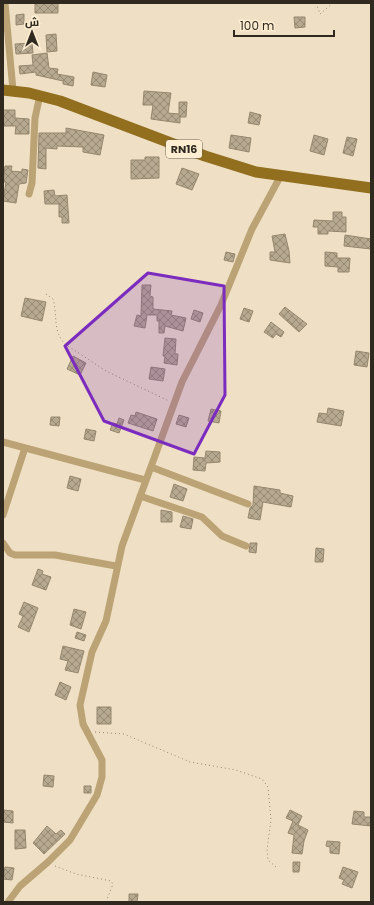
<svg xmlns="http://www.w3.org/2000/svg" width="374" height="905" font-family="Poppins,Cairo,sans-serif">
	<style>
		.building { fill: url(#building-cross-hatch); stroke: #95876e }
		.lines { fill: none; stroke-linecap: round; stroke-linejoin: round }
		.path { stroke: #928775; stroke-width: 1; stroke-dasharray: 1 3; stroke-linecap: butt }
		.street { stroke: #bca375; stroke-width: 7 }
		.primary { stroke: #926e1f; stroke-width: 11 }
		.marked { fill: #7b2cbf; fill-opacity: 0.2; stroke: #7b2cbf; stroke-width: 3; stroke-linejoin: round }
		.labels { text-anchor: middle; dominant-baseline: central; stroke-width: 3; stroke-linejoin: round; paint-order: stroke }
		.shield { fill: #fdeed2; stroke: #6d6455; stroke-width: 1 }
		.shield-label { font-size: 11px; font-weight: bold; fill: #2f291f }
	</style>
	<defs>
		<pattern id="building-cross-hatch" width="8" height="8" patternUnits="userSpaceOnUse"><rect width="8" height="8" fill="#b7a98f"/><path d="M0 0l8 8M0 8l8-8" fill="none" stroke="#958a74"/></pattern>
	</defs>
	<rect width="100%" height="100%" fill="#efe0c5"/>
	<!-- building -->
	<path class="building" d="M35,3h23v10h-23z
		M24,14v10l-8,1v-10z
		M294,17h11v10l-10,1z
		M56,34l1,17 -10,1 -1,-17z
		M32,43l1,10 -17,1 -1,-10z
		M47,53l2,15 9,1 -1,5 17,3 -1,9 -10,-2v-3l-27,-6v-3l-16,2 -1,-8 14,-1 -1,-10z
		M93,72l14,3 -2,12 -14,-2z
		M144,91l27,2 -3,20 11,1v-12h8l-1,15h-6v6l-29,-4 2,-14h-10z
		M3,110h12v8l14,1v15h-14l1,-8h-13z
		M250,112l11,3 -2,10 -11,-2z
		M66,128l38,7 -4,20 -17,-3v-5l-26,-1v3l-11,-1v21l-8,-1 1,-35h27z
		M231,135l20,3 -2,14 -20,-4z
		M314,135l14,4 -4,16 -14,-4z
		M347,137l10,2 -4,17 -10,-3z
		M145,157h14v21l-28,1v-19h14z
		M5,166h7l-1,5 11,1v-3l6,1 -2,13 -7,1 -3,19 -13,-2 3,-19h-3z
		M182,168l17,6 -7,16 -16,-6z
		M54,190l1,6 12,-1 2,28h-7v-6h-3v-13h-14l-1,-13z
		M333,212h9v5h4v15l-18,-1v3h-10v-7h-5l1,-7 19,1z
		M285,234l4,17 1,12 -20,-3v-8h5l-3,-16z
		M345,235l26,4v10l-27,-3z
		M226,252l9,2 -2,8 -9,-2z
		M325,252l12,1v5h13l-1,14h-11v-5l-13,-1z
		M142,285h9l-1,11 3,1v12l19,2 -1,4 15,3 -3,13 -18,-5 -1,7h-5v-12h-2v-6h-10l-2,13 -11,-2 3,-11 4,1z
		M25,298l21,4 -4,19 -21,-5z
		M285,307l22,17 -8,8 -20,-18z
		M244,308l9,3 -4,11 -9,-3z
		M194,310l9,3 -3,9 -9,-3z
		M271,322l13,10 -3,5 -5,-3 -3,4 -9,-6z
		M165,338l11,1 -1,15h3l-1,11 -13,-2 1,-7h-2z
		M356,351l13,2 -2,14 -13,-2z
		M73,356l13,7 -6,12 -13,-6z
		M151,367l14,2 -2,12 -14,-2z
		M328,408l16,3 -3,15 -24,-4 2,-9 8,1z
		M211,409l10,2 -2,12 -11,-2z
		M136,412l21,7 -4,12 -25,-8 3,-8 4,1z
		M179,415l10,3 -3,9 -10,-3z
		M51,417h9l-1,9 -9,-1z
		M119,418l5,2 -5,13 -9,-3 3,-7 4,1z
		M86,429l10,2 -2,10 -10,-2z
		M206,451l14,1v10l-14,1 -1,8 -12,-1 1,-13 11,1z
		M70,476l11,3 -3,12 -11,-3z
		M174,484l13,5 -4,12 -13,-4z
		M254,486l26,4v3l13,3 -2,11 -28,-5 -3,18 -12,-2 2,-10 3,-3z
		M161,510l11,2v10h-11z
		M183,516l10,3 -2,10 -11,-2z
		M250,543h7l-1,10 -7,-1z
		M316,548l8,1 -1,13h-8z
		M38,569l5,2 -1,3 9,3 -5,13 -14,-5z
		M24,602l14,6 -9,24 -11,-5 5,-11 -4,-2z
		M74,609l12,3 -5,17 -11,-4z
		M77,632l9,3 -2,6 -9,-3z
		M63,646l21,5 -6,22 -13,-3 3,-9 -8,-2z
		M60,682l11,5 -5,13 -11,-5z
		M97,707h14v17h-14z
		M44,775l10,1 -1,11 -10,-1z
		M84,786h7v7h-7z
		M3,810l10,1v12l-10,-1z
		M290,810l12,6 -4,9 10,5 -4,11 -2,13 -10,-1 2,-18 -6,-2 5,-12 -7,-3z
		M354,811l10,1v5h7v9l-19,-2z
		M47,826l9,8 5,-4 4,4 -21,20 -11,-11z
		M15,830h10l1,18 -11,1z
		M327,841l13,1 -1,12 -9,-1v-6l-4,-1z
		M293,862h7l-1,10h-6z
		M5,867l9,1 -2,12 -9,-1z
		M343,867l15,5 -6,16 -10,-4 2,-4 -5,-2z
		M129,894h9l-1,8h-8z"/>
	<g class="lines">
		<!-- path -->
		<path class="path" d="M316,3l4,11 13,-11
			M46,294l7,5c5,17 -1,31 12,45l41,27 63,30
			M95,732l29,2 66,28 46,8 26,9 6,8 3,33 -4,30 1,10 8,7
			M3,807l4,1
			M55,866l21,8 35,7 2,3 -7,18"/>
		<!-- street -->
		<path class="street" d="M5,3l8,87
			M29,194l3,-11 3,-65 5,-23
			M3,442l142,38
			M151,467l97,37
			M140,496l62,21 20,19 24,10
			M3,515l22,-67
			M3,543l7,10 5,2h40l61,11
			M8,902l12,-16 28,-24 22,-22 27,-45 5,-18v-17l-19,-36 -3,-19 12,-53 14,-31 16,-75 60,-164 39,-77 31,-76 28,-52"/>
		<!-- primary -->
		<path class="primary" d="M3,90l26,3 31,8 145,55 51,16 115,16"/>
	</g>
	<!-- marked area -->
	<path class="marked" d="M148,273l76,13 1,109 -31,59 -90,-33 -39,-75z"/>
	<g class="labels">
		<!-- shield labels -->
		<rect class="shield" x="166" y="140" width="36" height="18" rx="3"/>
		<g class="shield-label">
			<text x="184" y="149">RN16</text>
		</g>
	</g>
	<!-- border -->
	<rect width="374" height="905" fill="none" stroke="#2f291f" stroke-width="8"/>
	<!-- north arrow -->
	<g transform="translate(32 32)" stroke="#fdeed2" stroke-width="3" paint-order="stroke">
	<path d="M0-3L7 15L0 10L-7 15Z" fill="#2f291f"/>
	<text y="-6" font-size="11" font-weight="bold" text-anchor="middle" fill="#2f291f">ش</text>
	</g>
	<!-- scale -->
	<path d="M234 30v6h100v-6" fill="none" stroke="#2f291f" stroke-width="2"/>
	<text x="240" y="30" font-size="12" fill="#2f291f" stroke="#fdeed2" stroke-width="3" paint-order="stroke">100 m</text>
</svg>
